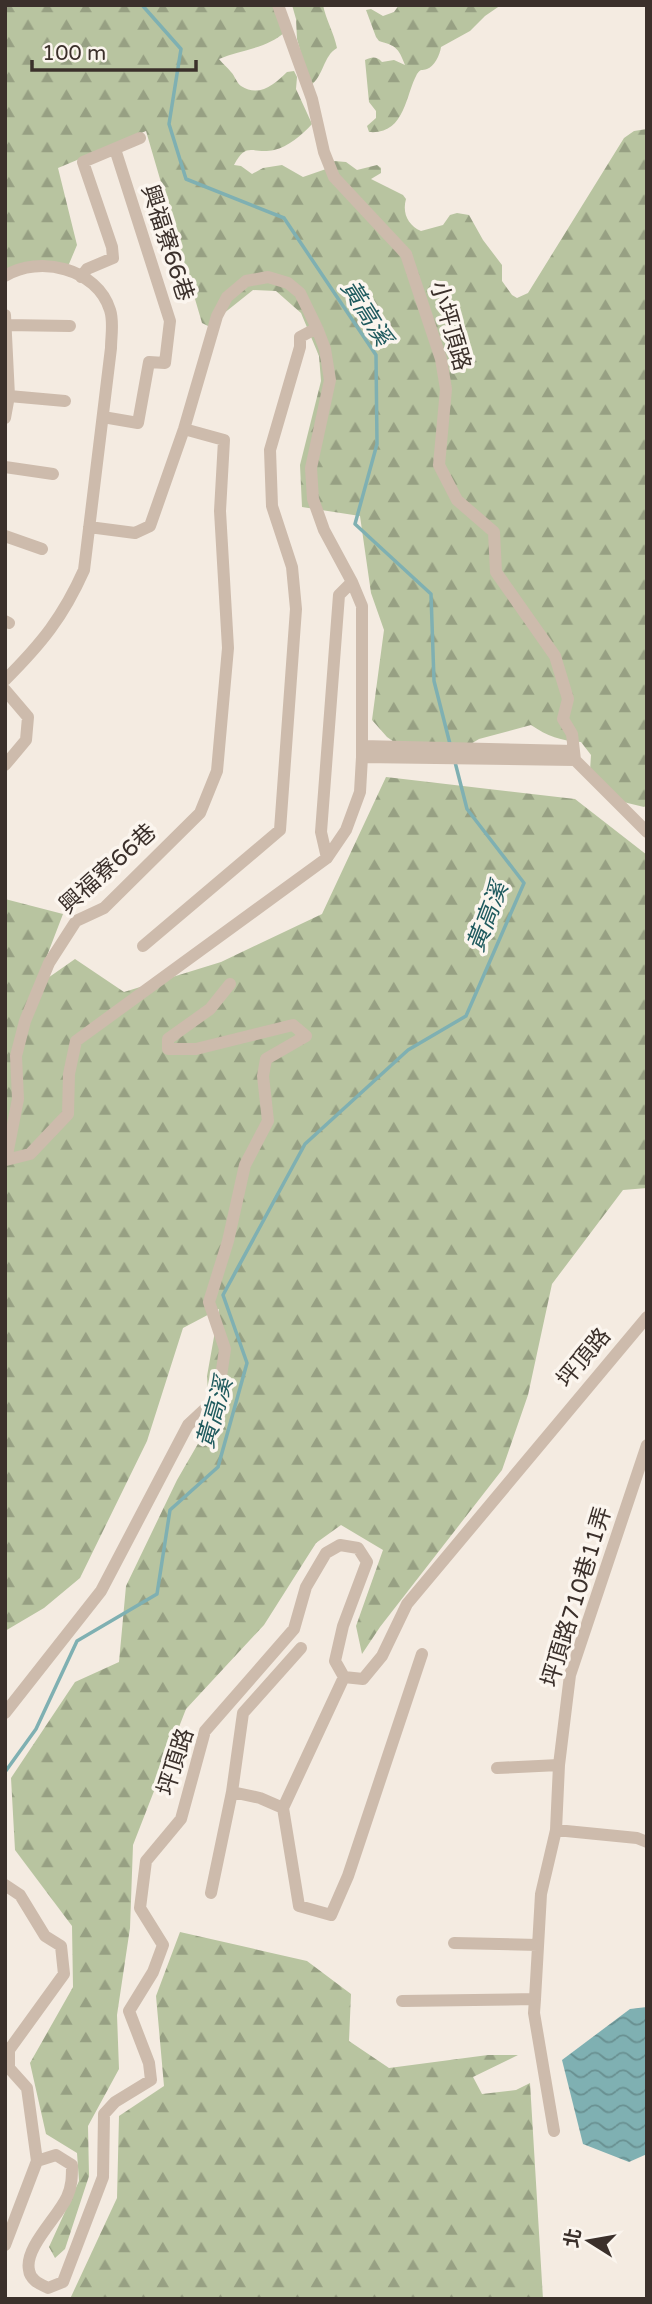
<svg xmlns="http://www.w3.org/2000/svg" width="652" height="2304" font-family="'Varela Round','Noto Sans TC',sans-serif">
	<style>
		.forest { fill: url(#forest-firs) }
		.water { fill: url(#water-waves) }
		.lines { fill: none; stroke-linecap: round; stroke-linejoin: round }
		.stream { stroke: #7fb0b2; stroke-width: 3.5 }
		.minor { stroke: #cdbbac; stroke-width: 12 }
		.labels { text-anchor: middle; dominant-baseline: central; stroke-width: 7; stroke-linejoin: round; paint-order: stroke }
		.street-label { font-size: 23px; fill: #3b302b; stroke: #fbf5ee }
		.water-label { font-size: 24px; font-style: italic; fill: #1f5a5e; stroke: #fbf5ee }
	</style>
	<defs>
		<pattern id="forest-firs" width="22" height="20" patternUnits="userSpaceOnUse" patternTransform="scale(1.75)"><rect width="22" height="20" fill="#b8c4a0"/><path d="M5 1l3.5 6h-7zM16 11l3.5 6h-7z" fill="#97a083"/></pattern>
		<pattern id="water-waves" width="16" height="10" patternUnits="userSpaceOnUse" patternTransform="scale(1.75)"><rect width="16" height="10" fill="#7fb0b2"/><path d="M0 5q4-4 8 0t8 0" fill="none" stroke="#699091"/></pattern>
	</defs>
	<rect width="100%" height="100%" fill="#f4ebe1"/>
	<!-- forest -->
	<path class="forest" d="M5,5h273l8,26c-19,18 -44,18 -67,28 4,5 8,8 12,13 4,4 5,10 10,14 18,12 34,-2 46,-14l7,-1 3,6 -1,12 16,35c-10,11 -24,23 -38,26 -21,5 -27,-10 -40,15l7,1 11,8 11,-6 19,-3 21,12 23,-8 8,-8 12,1 11,8 20,-5 4,3v5l-10,6 32,16 3,4c-4,14 2,26 15,32l22,-6 7,-10 7,-2 12,2 14,25 19,25v16l10,14 5,3 11,-5 96,-155 10,-7 13,-2v676l-3,2 -33,-8 -21,-28 1,-16 -10,-13c-20,-1 -34,-6 -50,-17l-52,14 -20,12 -55,-2 -17,-12 -15,-17 12,-90 -13,-37 -11,-77 -58,-9 -2,-42 21,-84 -2,-25 -18,-43 -25,-22 -23,-1 -30,24 -5,17 -16,-8 -56,-192 -88,37 19,77 -8,19 -64,12z
		M292,5h31c3,15 11,28 14,43 -14,8 -13,28 -27,38l-13,-47 -1,-20z
		M399,5h102l-16,11 -15,15 -29,16c-1,8 -7,20 -14,22 -5,2 -6,-1 -10,5 -12,22 -12,61 -48,58l-2,-6 9,-8v-7l-7,-9 -4,-42c7,-3 11,-4 17,2l12,-2 11,5c-7,-18 -9,-19 -26,-24l-3,-4 -10,-27 5,-1 12,7 11,-4z
		M386,777l189,22 72,56v333l-24,2 -71,94 -24,111 -26,75 -122,157 -18,27 -6,-28 27,-76 -42,-25 -25,18 -52,82 -78,84 -53,136 -3,83 -13,87 2,54 -31,57 1,50 -24,73 -10,9 -6,-11 30,-66 -2,-28 -31,-19 -16,-71 43,-76 -1,-61 -57,-76 -4,-72 64,-96 44,-20 7,-76 51,-106 33,-57 -3,-47 12,-67 -36,19 -36,113 -67,137 -36,30 -39,23v-732l58,15 -28,73 40,-28 49,33 97,-30 101,-48z
		M180,1932l127,29 44,33 -2,47 40,27 99,-13h30l-45,22 9,17 34,-4 14,-7 13,216h-473l47,-101 2,-82 45,-30 -8,-90z"/>
	<!-- water -->
	<path class="water" d="M647,2007v147l-18,8 -46,-18 -21,-84 68,-51z"/>
	<g class="lines">
		<!-- stream -->
		<path class="stream" d="M142,5l39,44 -12,75 17,55 98,39 92,137 1,89 -22,80 76,70 3,87 16,63
			M5,1772l31,-43 41,-88 80,-47 13,-84 48,-43 29,-104 -24,-68 82,-151 103,-94 58,-34 58,-133 -57,-74 -12,-47"/>
		<!-- minor -->
		<path class="minor" d="M278,5l34,94 12,53 10,25 72,77 35,105 5,30 -7,76 18,35 37,32 2,40 59,84 13,43 -5,20 9,15 3,26 72,72
			M5,276c34,-21 92,-8 105,34 4,12 1,26 1,38l-27,222c-21,47 -42,73 -79,110
			M81,277l6,-8 26,-11 -1,-11 -29,-85 57,-24
			M5,315l4,81 -4,22
			M6,325l64,1
			M9,396l56,5
			M103,417l35,6 11,-61 16,1 5,-42 -55,-172
			M5,467l48,7
			M89,527l46,6 15,-7 34,-97 33,-113 10,-19 19,-16 22,-4 20,6 12,10 17,35 8,21 5,31 -19,88 2,31 11,31 28,52 10,24v151l-2,35 -14,38 -19,28 -251,183 -7,33 -1,40 -38,40 -24,6 12,-61 -2,-43 9,-35 24,-58 27,-42 28,-13 96,-95 17,-42 11,-123 -8,-137 4,-71 -40,-11
			M5,536l37,13
			M5,621l4,2
			M5,690l23,27 -2,23 -21,25
			M362,746l212,5
			M362,757l213,3
			M327,858l-6,-26 18,-237 13,-13
			M143,946l137,-116 16,-221 -4,-42 -20,-61 -2,-56 30,-103v-10l17,-9
			M301,1648l-58,65 -11,79 28,6 23,10 16,98 32,9 17,-39 74,-222
			M5,1713l96,-122 87,-166 30,-28 7,-48 -16,-47 19,-61 17,-76 23,-44 -5,-45 3,-17 40,-23 -13,-11 -97,24h-28v-10l42,-30 20,-25
			M497,1768l62,-3
			M283,1808l61,-131
			M556,1830l81,8 10,4
			M5,1885l15,10 25,41 16,10 3,28 -55,76v18l18,20 10,73
			M211,1893l21,-101
			M454,1943l84,2
			M402,2001l133,-2
			M554,2131l-20,-118 1,-14 6,-105 15,-64 3,-65 11,-90 77,-230
			M5,2245l32,-84 19,-6 16,10c0,12 0,21 -5,32 -9,20 -43,51 -38,73 1,10 11,14 19,18l15,-6 40,-105 1,-63 11,-12 36,-22 -2,-17 -20,-52 24,-39 10,-27 -23,-37 6,-47 35,-42 24,-88 89,-102 12,-42 20,-34 14,-8 18,3 9,14 -24,64 -8,35 9,16 19,2 19,-23 25,-52 240,-287"/>
	</g>
	<g class="labels">
		<!-- street labels -->
		<g class="street-label">
			<text transform="translate(167 243) rotate(72)">興福寮66巷</text>
			<text transform="translate(450 326) rotate(74)">小坪頂路</text>
			<text transform="translate(108 869) rotate(-42)">興福寮66巷</text>
			<text transform="translate(584 1358) rotate(-50)">坪頂路</text>
			<text transform="translate(577 1597) rotate(-73)">坪頂路710巷11弄</text>
			<text transform="translate(176 1762) rotate(-72)">坪頂路</text>
		</g>
		<!-- water labels -->
		<g class="water-label">
			<text transform="translate(366 313) rotate(58)">黃高溪</text>
			<text transform="translate(488 917) rotate(-69)">黃高溪</text>
			<text transform="translate(215 1413) rotate(-74)">黃高溪</text>
		</g>
	</g>
	<!-- border -->
	<rect width="652" height="2304" fill="none" stroke="#3b302b" stroke-width="14"/>
	<!-- north arrow -->
	<g transform="translate(589 2241) rotate(281)" stroke="#fbf5ee" stroke-width="5" paint-order="stroke">
	<path d="M0-5L12 26L0 18L-12 26Z" fill="#3b302b"/>
	<text y="-10" font-size="19" font-weight="bold" text-anchor="middle" fill="#3b302b">北</text>
	</g>
	<!-- scale -->
	<path d="M32 60v10h164v-10" fill="none" stroke="#3b302b" stroke-width="3.5"/>
	<text x="42" y="60" font-size="21" fill="#3b302b" stroke="#fbf5ee" stroke-width="5" paint-order="stroke">100 m</text>
</svg>
